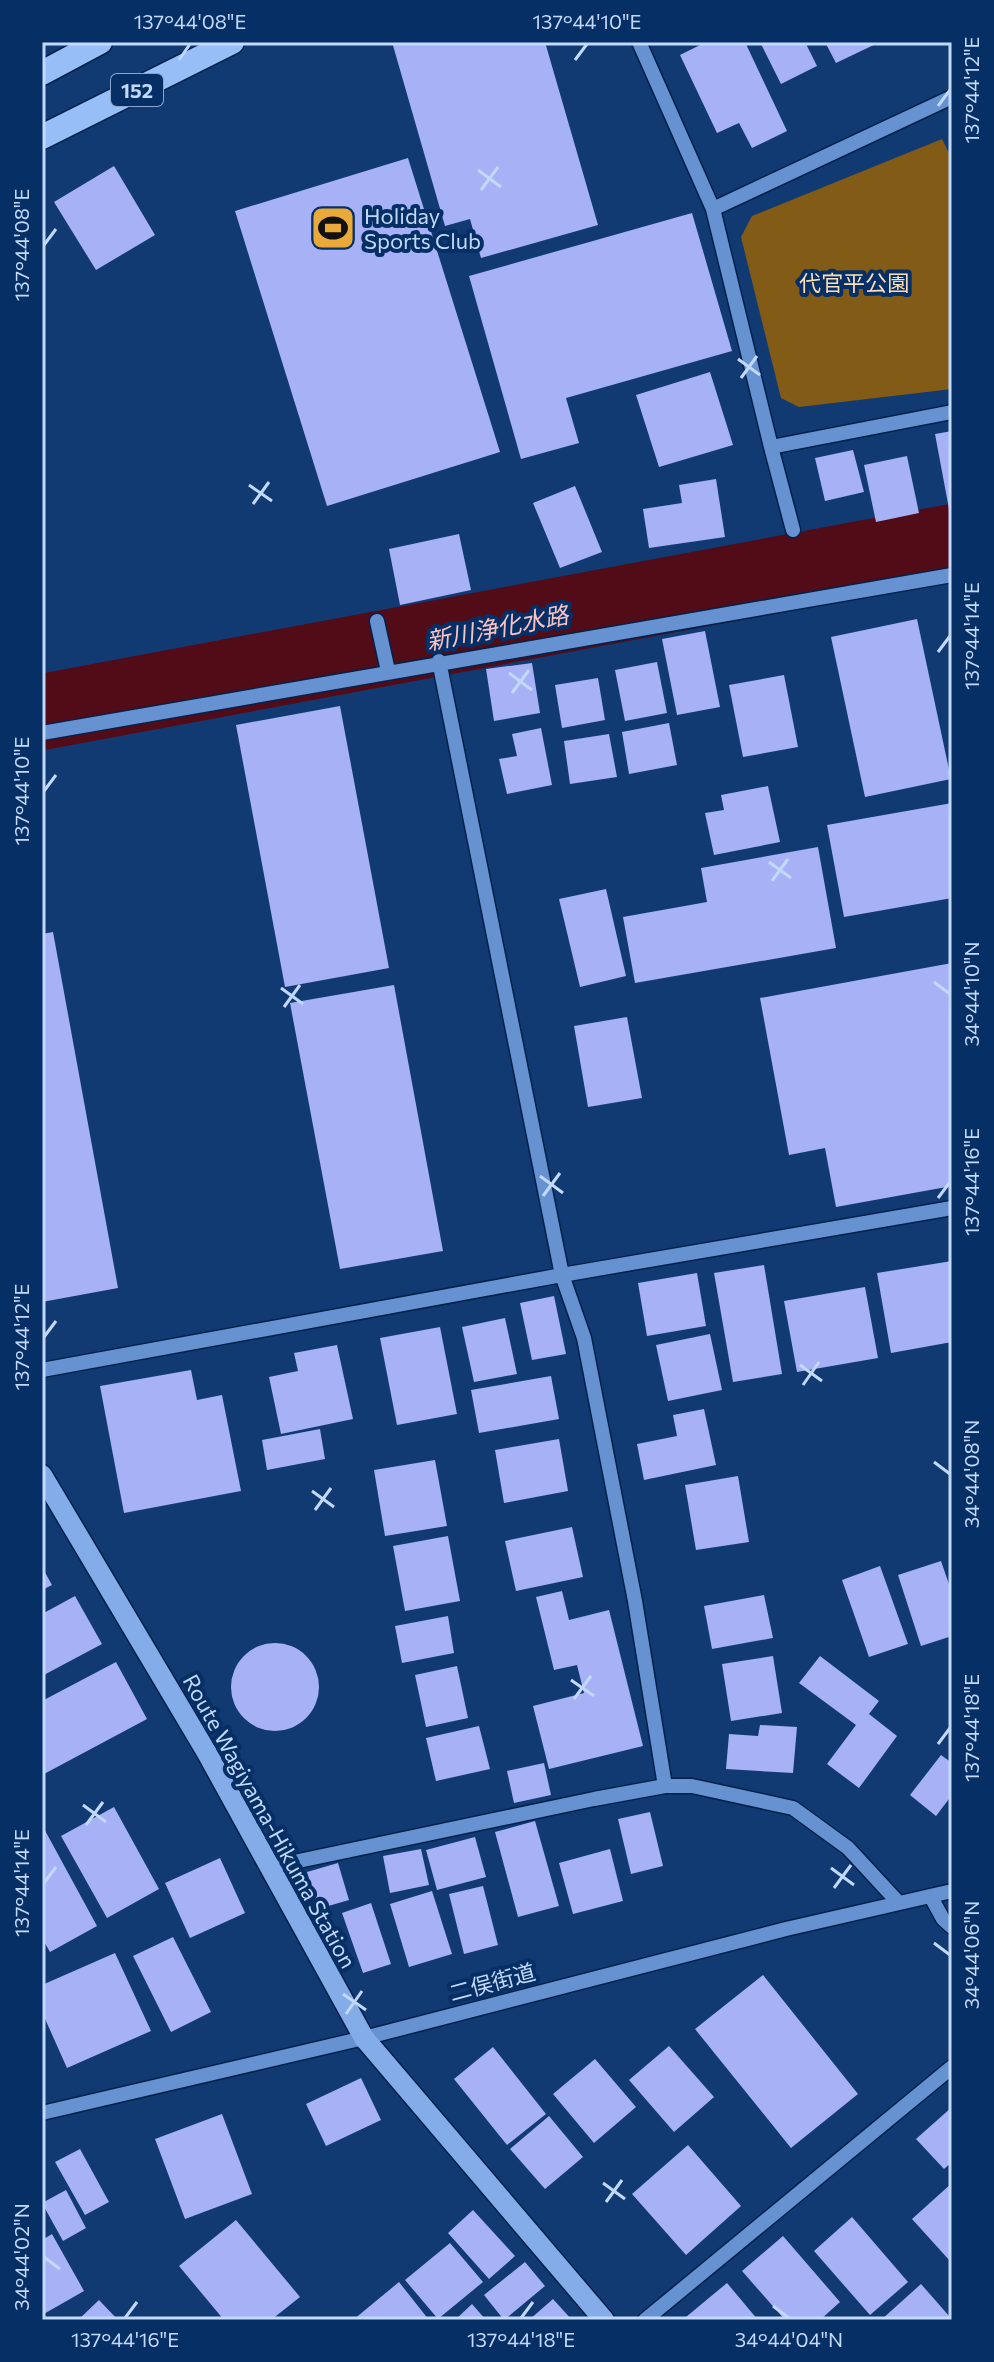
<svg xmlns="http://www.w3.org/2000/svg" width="994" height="2362" font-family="Commissioner,'Noto Sans JP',sans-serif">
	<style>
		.green { fill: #825c17 }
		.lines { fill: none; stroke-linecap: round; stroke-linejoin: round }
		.river { stroke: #520c18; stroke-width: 76 }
		.building { fill: #a6b1f6 }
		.minor-casing { stroke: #03214b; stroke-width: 17 }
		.major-casing { stroke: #03214b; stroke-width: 23 }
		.highway-casing { stroke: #03214b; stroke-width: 27 }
		.minor { stroke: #6692d1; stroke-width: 14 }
		.major { stroke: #83ace8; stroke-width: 20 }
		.highway { stroke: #97bef7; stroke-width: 24 }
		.ticks { fill: none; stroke: #c2d9fb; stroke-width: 3 }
		.labels { text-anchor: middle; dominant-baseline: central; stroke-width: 8; stroke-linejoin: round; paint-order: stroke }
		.shield { fill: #062f66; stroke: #8aa6ce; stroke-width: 2 }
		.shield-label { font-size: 20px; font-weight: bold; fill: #c2d9fb }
		.poi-label { font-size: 22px; fill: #c2d9fb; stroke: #062f66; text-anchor: start }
		.park-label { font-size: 22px; fill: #fbdfb6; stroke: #062f66 }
		.street-label { font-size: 22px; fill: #c2d9fb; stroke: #062f66 }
		.water-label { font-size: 24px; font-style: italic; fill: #f9c3c4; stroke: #062f66 }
		.neatline { fill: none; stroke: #c2d9fb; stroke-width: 3 }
		.ticks-label { font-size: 20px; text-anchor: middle; fill: #c2d9fb }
	</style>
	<rect width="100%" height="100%" fill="#123a72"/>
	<!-- green -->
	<path class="green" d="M942,139l10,20v230l-153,18 -18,-9 -40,-161 11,-21z"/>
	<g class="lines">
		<!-- river -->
		<path class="river" d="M42,712l910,-170"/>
	</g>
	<!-- building -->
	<path class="building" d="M392,42h153l53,183 -117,33 -11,-39 -25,7z
		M706,42h39l42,89 -35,17 -13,-25 -22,10 -37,-78z
		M760,42h45l12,24 -36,18z
		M825,42h55l-44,21z
		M408,158l92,294 -173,54 -92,-295z
		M114,166l41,69 -59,35 -42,-68z
		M692,213l40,138 -166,47 13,45 -58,16 -52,-183z
		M710,372l23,73 -74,22 -23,-72z
		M952,431v78h-3l-14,-75z
		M853,450l11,42 -39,9 -10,-43z
		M907,456l12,57 -43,9 -12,-57z
		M716,479l9,58 -76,11 -6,-39 39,-6 -3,-18z
		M575,486l27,66 -42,16 -27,-65z
		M459,534l12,56 -71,15 -11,-56z
		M917,619l34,160 -86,18 -34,-160z
		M705,631l15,76 -43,8 -15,-76z
		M657,662l10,51 -42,8 -10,-51z
		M532,663l8,50 -46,8 -8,-52z
		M784,675l14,72 -55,10 -14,-72z
		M598,678l7,42 -43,8 -7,-43z
		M340,706l49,262 -104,19 -49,-262z
		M669,723l8,42 -48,9 -7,-42z
		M541,728l11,57 -45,9 -8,-35 18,-3 -5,-22z
		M609,734l8,43 -47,7 -6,-43z
		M768,786l12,56 -66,13 -9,-42 19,-3 -3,-15z
		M952,803v95l-108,19 -17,-92z
		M818,847l18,101 -201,35 -12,-66 84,-15 -6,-34z
		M606,889l20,87 -46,11 -21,-88z
		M53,932l65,356 -76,14v-368z
		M952,963v223l-116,21 -11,-59 -36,7 -29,-157z
		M394,985l49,266 -103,18 -50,-266z
		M627,1017l15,81 -54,9 -14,-81z
		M952,1261v81l-61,11 -14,-80z
		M764,1265l18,109 -49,8 -19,-109z
		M697,1273l9,53 -59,10 -9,-53z
		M865,1287l13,71 -81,14 -13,-71z
		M554,1296l12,58 -34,6 -12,-57z
		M505,1318l12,56 -43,8 -12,-55z
		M440,1327l17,87 -60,11 -17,-87z
		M710,1334l12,56 -54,11 -12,-56z
		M337,1345l16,74 -72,15 -12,-57 29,-6 -4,-18z
		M191,1370l6,30 25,-5 19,96 -117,22 -24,-127z
		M551,1376l8,43 -80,14 -8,-43z
		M704,1409l12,56 -72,15 -7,-36 40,-8 -4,-21z
		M320,1429l5,30 -58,11 -5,-30z
		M559,1439l9,52 -64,12 -9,-53z
		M435,1460l12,66 -62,10 -11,-66z
		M738,1476l11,66 -53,8 -11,-65z
		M572,1527l11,50 -67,14 -11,-50z
		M448,1536l12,65 -55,10 -12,-65z
		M941,1561l11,32v43l-31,10 -23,-71z
		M880,1566l28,78 -39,13 -27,-77z
		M42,1567l10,18 -10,5z
		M562,1591l7,29 40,-10 34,136 -94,23 -16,-63 51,-13 -7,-28 -23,5 -18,-73z
		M764,1595l9,43 -61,11 -8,-43z
		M75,1596l27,48 -60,32v-62z
		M448,1616l6,37 -52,10 -7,-37z
		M231 1687a44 44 0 1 1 88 0a44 44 0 1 1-88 0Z
		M773,1656l9,57 -51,8 -9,-57z
		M820,1656l59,45 -10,13 28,22 -38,52 -32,-24 29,-39 -57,-42z
		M116,1662l31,57 -103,55 -2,-73z
		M457,1666l11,52 -42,9 -11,-52z
		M760,1725l37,2 -4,46 -67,-4 3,-35 29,2z
		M479,1726l11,43 -54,12 -10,-43z
		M941,1755l11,8v32l-16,21 -26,-21z
		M544,1763l7,32 -37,8 -7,-32z
		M114,1807l45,82 -52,29 -46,-82z
		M650,1812l13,54 -32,8 -13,-55z
		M535,1821l24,85 -41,11 -23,-85z
		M42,1825l55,101 -47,26 -8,-14z
		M475,1837l11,40 -49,13 -11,-40z
		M421,1849l8,36 -39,8 -7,-37z
		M610,1849l13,52 -50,13 -14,-51z
		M220,1858l25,55 -55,25 -25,-55z
		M338,1863l11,37 -31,9 -11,-37z
		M483,1886l15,59 -34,9 -15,-60z
		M432,1891l20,63 -43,13 -19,-63z
		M371,1903l20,61 -28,9 -21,-60z
		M173,1937l38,75 -40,20 -38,-76z
		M115,1953l36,78 -84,37 -25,-56v-27z
		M763,1975l95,119 -67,54 -96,-119z
		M669,2046l45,51 -40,35 -45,-52z
		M493,2047l53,67 -39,31 -53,-66z
		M595,2059l41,48 -42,36 -41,-49z
		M361,2078l20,42 -55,26 -20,-42z
		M952,2107v55l-8,7 -28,-30z
		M222,2114l30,80 -67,25 -30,-80z
		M549,2116l34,41 -38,32 -35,-40z
		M688,2145l53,61 -55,49 -54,-61z
		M80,2149l29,53 -24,13 -30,-53z
		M952,2183v76l-2,2 -38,-42z
		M66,2190l20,38 -23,13 -21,-38z
		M473,2210l42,46 -26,23 -41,-46z
		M852,2217l56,65 -38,33 -56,-64z
		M236,2220l64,77 -29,23h-47l-45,-54z
		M52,2234l32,57 -42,24v-75z
		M783,2236l57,66 -20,18h-35l-43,-49z
		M450,2243l33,39 -45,37 -33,-39z
		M525,2262l20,24 -41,34 -20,-25z
		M399,2282l30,38h-76z
		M727,2283l31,37h-70l-2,-3z
		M921,2284l29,33 -4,3h-65z
		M553,2299l19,21h-43z
		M99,2300l19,20h-40z
		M472,2304l14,16h-31z"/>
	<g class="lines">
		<!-- minor casing -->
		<g class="minor-casing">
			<path id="minor" d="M639,42l74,167 58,238 181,-35
				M713,209l239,-112
				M771,447l22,83
				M377,621l11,50
				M439,661l123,614 22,63 51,263 30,185
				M42,733l910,-158
				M42,1370l520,-95 390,-67
				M270,1867l324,-68 71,-13h27l101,22 55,40 49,53
				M931,1897l12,22 9,8
				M42,2113l322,-75 422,-109 166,-38
				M645,2320l307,-253"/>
		</g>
		<!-- major casing -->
		<g class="major-casing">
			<path id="major" d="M42,1475l165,278 157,285 240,282"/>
		</g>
		<!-- highway casing -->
		<g class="highway-casing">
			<path id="highway" d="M42,73l58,-31
				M42,137l190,-95"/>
		</g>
		<!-- minor -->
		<use href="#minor" class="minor"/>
		<!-- major -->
		<use href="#major" class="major"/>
		<!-- highway -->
		<use href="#highway" class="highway"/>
	</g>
	<!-- ticks -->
	<path class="ticks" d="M179,60l11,-16M575,60l12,-16M938,106l12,-16M478,170l23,17M481,190l17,-23M44,245l12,-16M738,359l22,16M741,378l16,-22M249,485l23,16M253,504l16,-22M938,652l12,-16M509,673l23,17M512,693l17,-23M44,791l12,-16M769,862l22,16M772,881l16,-22M934,982l16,12M281,988l22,16M284,1007l16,-22M540,1176l23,17M543,1196l17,-23M938,1198l12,-16M44,1337l12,-16M800,1365l22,16M803,1385l16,-23M934,1462l16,12M312,1491l22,16M315,1510l16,-22M571,1680l23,16M574,1699l17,-23M938,1744l12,-16M83,1805l23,17M86,1825l17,-23M831,1868l23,17M44,1883l12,-16M834,1888l17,-23M934,1943l16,12M343,1994l23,16M346,2014l16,-23M603,2183l22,16M606,2202l16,-22M44,2257l16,12M773,2306l16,12M125,2318l12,-16M521,2318l12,-16"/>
	<!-- icons -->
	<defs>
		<g id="stadium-square" transform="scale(2.3)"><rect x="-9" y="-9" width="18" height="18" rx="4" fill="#eaaa39" stroke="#062f66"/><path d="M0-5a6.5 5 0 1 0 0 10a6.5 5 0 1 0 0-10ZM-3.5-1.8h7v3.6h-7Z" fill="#111"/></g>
	</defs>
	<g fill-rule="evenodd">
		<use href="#stadium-square" x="333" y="228"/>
	</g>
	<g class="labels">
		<!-- shield labels -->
		<rect class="shield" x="111" y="74" width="52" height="32" rx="6"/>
		<g class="shield-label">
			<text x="137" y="90">152</text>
		</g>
		<!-- poi labels -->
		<g class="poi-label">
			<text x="364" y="215">Holiday<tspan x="364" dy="25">Sports Club</tspan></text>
		</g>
		<!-- park labels -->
		<g class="park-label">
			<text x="854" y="282">代官平公園</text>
		</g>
		<!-- street labels -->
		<g class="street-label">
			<text transform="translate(270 1821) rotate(61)">Route Wagiyama-Hikuma Station</text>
			<text transform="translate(492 1982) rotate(-15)">二俣街道</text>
		</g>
		<!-- water labels -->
		<g class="water-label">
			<text transform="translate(497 627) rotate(-11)">新川浄化水路</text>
		</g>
	</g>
	<!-- border -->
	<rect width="994" height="2362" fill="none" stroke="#062f66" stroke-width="88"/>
	<rect x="44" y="44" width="906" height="2274" class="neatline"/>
	<g class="ticks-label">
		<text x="190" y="29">137°44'08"E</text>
		<text x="587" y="29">137°44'10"E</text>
		<text transform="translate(972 90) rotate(-90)" y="7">137°44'12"E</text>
		<text transform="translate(22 245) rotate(-90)" y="7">137°44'08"E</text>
		<text transform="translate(972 636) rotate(-90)" y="7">137°44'14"E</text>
		<text transform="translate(22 791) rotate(-90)" y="7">137°44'10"E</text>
		<text transform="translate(972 994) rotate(-90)" y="7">34°44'10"N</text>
		<text transform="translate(972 1182) rotate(-90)" y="7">137°44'16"E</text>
		<text transform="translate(22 1337) rotate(-90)" y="7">137°44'12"E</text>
		<text transform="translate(972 1474) rotate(-90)" y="7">34°44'08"N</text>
		<text transform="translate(972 1728) rotate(-90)" y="7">137°44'18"E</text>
		<text transform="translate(22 1883) rotate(-90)" y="7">137°44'14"E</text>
		<text transform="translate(972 1955) rotate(-90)" y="7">34°44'06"N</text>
		<text transform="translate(22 2257) rotate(-90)" y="7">34°44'02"N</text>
		<text x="125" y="2347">137°44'16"E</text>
		<text x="521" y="2347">137°44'18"E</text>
		<text x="789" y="2347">34°44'04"N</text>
	</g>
</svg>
